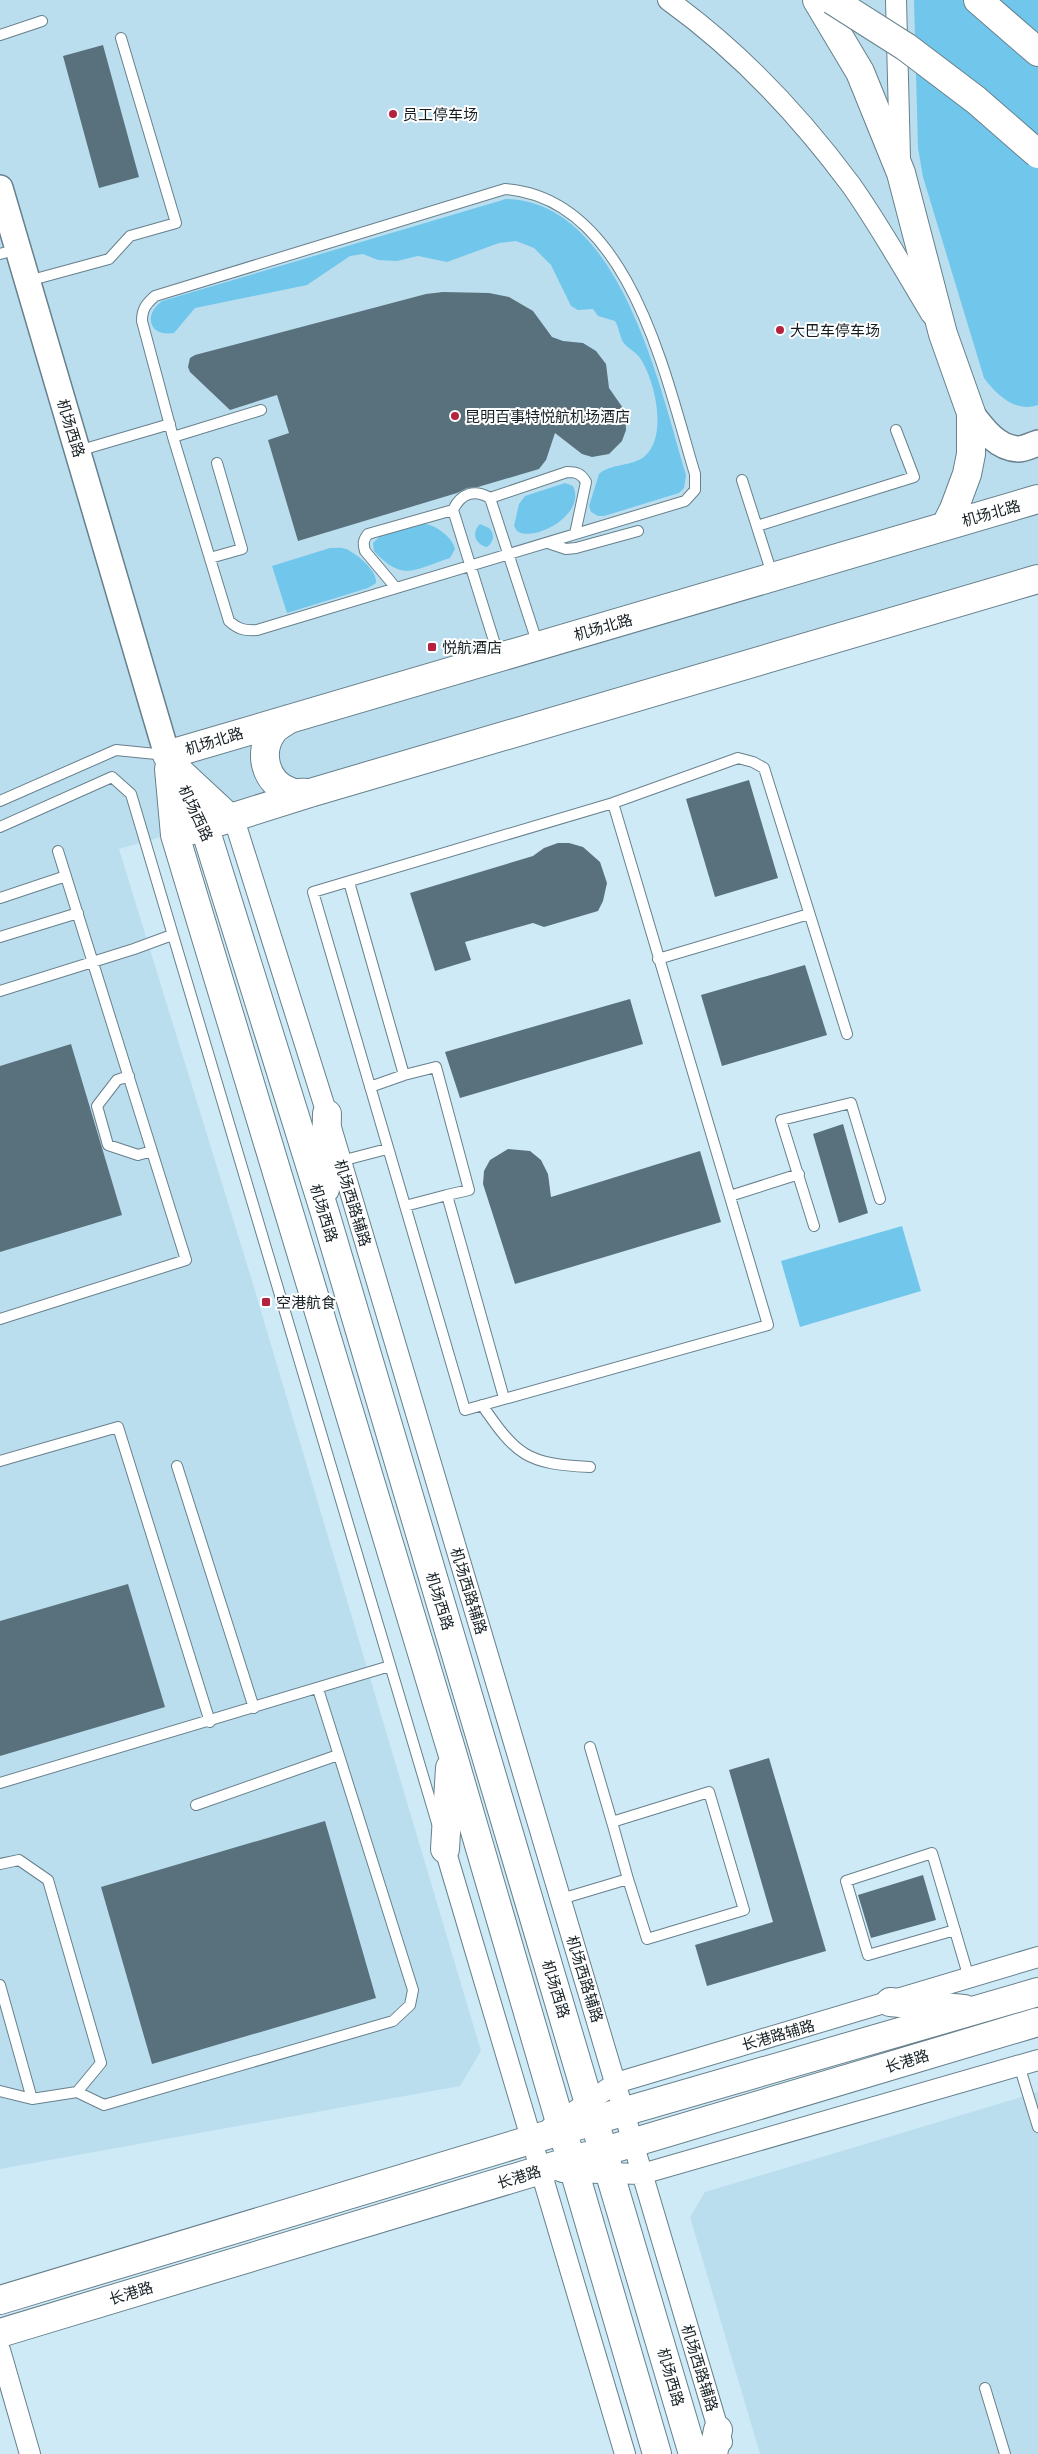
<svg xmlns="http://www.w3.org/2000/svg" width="1038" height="2454" font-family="Helvetica,'Noto Sans SC',sans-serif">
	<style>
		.built { fill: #bbdeef }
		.green { fill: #71c6eb }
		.building { fill: #58717c }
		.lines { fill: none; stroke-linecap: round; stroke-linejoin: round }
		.service-casing { stroke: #67808c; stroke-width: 12 }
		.minor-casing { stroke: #67808c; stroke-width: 22 }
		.tertiary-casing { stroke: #67808c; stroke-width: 28 }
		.secondary-casing { stroke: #67808c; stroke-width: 30 }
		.primary-casing { stroke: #67808c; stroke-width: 30 }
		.trunk-casing { stroke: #67808c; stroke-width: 30 }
		.service { stroke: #fff; stroke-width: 10 }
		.minor { stroke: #fff; stroke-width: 20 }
		.tertiary { stroke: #fff; stroke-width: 25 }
		.secondary { stroke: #fff; stroke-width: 28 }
		.primary { stroke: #fff; stroke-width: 28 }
		.trunk { stroke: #fff; stroke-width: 28 }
		.trunk-bridge-casing { stroke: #67808c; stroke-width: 30; stroke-linecap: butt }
		.trunk-bridge { stroke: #fff; stroke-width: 28 }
		.poi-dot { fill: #b4223d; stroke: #fff; stroke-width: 2 }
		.labels { text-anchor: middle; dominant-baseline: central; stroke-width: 4; stroke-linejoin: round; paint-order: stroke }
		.poi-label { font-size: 15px; fill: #151f23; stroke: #fff; text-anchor: start }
		.street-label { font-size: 15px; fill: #151f23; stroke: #fff }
	</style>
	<rect width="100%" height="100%" fill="#ceeaf7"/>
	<!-- built -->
	<path class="built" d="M0,0h1038v584l-919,265 131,425 231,777 -21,35 -460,83z
		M1038,2092v362h-278l-70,-237 15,-25z"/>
	<!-- green -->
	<path class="green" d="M914,0h124v405c-23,8 -41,-10 -54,-27l-61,-201 -5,-29z
		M506,199c115,2 154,190 180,276l-2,13 -5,5 -75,23h-6l-7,-4 -2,-6 10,-32c12,-11 33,-7 46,-18 23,-20 10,-76 -5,-98 -5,-7 -12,-9 -17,-16 -4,-7 -4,-15 -8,-21l-17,-5 -5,-7 -15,1 -7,-4 -20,-41 -17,-17 -18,-7 -17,2 -52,19 -29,-6 -21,5 -19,-1 -15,-6 -13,2 -43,29 -112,23 -21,25c-25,4 -31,-18 -12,-32z
		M565,483l8,3c14,29 -40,57 -56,45l-3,-5 5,-22 6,-8z
		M425,524c11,1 28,14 30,25l-5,9c-35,11 -47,25 -76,-7l-1,-8 7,-7z
		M480,524l9,4c6,6 5,14 -2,19 -12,-3 -16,-14 -7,-23z
		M330,548c5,0 11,-1 16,1 10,4 32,22 30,34l-8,5 -81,25 -15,-47z
		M902,1226l19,65 -121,36 -19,-66z"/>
	<!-- building -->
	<path class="building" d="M103,45l36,132 -40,11 -36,-132z
		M443,292l46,1 20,4 24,14 19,26 11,4 20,2 13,8 10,13 3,24 16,23 1,19 -4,11 -13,13 -17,3 -10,-3 -27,-21 -9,27 -7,9 -61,18 -11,1 -10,5 -159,48 -30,-101 21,-7 -12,-38 -47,15 -40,-38 -2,-5 2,-9 5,-3 231,-61z
		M749,780l29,98 -63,19 -29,-98z
		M558,843h11l14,4 17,15 7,21 -4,18 -5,10 -54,16 -11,-4 -68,19 6,18 -36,11 -25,-78 123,-37 11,-8z
		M805,965l22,70 -105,31 -21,-71z
		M630,999l13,45 -183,54 -15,-46z
		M71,1044l51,171 -122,37v-186z
		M843,1124l25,89 -29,10 -26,-89z
		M508,1149l22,2 11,9 7,14 3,23 149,-46 21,71 -206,62 -32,-100 1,-13 6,-11z
		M128,1584l37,123 -165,49v-135z
		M769,1758l57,193 -119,35 -12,-41 78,-23 -44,-152z
		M325,1821l51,177 -224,66 -51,-177z
		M923,1875l13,45 -65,18 -13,-43z"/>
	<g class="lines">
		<!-- service casing -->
		<g class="service-casing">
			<path id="service" d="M0,35l42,-14
				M505,189c125,9 161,190 190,285v16l-10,11 -428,129c-13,1 -19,-1 -28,-9l-56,-184 -31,-116c0,-12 4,-17 13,-25z
				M0,254l18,-5
				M28,281l81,-22 21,-23 46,-13 -55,-185
				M173,437l88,-27
				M78,451l92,-27
				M742,480l31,97
				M490,498l77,-26c9,0 14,1 19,10l-11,52
				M757,526l157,-49 -18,-47
				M548,543l18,6 10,-1 62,-17
				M210,558l32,-9 -25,-86
				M396,588l-31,-37c-2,-7 -2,-11 3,-17l85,-24
				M499,657l-46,-147c8,-17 21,-21 37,-12l48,147
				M0,801l116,-51 50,5
				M613,803l155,522 -303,85 -152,-518z
				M613,803l125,-45 15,4 11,6 83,266
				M0,827l112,-50 19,17 306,1029
				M349,882l55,193 -34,12
				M0,898l66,-22
				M0,937l78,-24
				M658,959l151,-45
				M0,991l134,-42 38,-14
				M404,1075l32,-8 33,123 -22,5
				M129,1076l-12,4 -20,26 11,39 30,10 14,-4
				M341,1161l46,-12
				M730,1196l69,-22
				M405,1206l42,-11 57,203
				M814,1226l-33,-106 70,-17 29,96
				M0,1319l186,-59 -128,-409
				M482,1405c35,51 45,59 108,62
				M0,1461l118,-34 92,295
				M177,1466l77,242
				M590,1747l22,75
				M0,1783l390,-117
				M196,1805l142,-50
				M0,1864l19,-4 29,20 53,183 -24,29 -45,7 -32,-8
				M561,1899l67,-20 19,60 97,-29 -35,-118 -97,30 16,57
				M955,1930l-87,25 -22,-74 86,-28 37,125
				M0,1985l32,114
				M1019,2065l19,62
				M77,2092l27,13 289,-84 17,-16 3,-15 -95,-301
				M985,2388l20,66"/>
		</g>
		<!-- minor casing -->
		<g class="minor-casing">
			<path id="minor" d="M668,0c71,51 131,115 183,185 29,41 54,86 80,129
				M896,0l4,158
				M178,765l55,51 94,298 395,1328
				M445,1849l180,605
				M550,2128l66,-45 422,-126
				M562,2172l80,2 396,-114
				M0,2350l30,104"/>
		</g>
		<!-- tertiary casing -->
		<g class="tertiary-casing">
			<path id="tertiary" d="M0,188l167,567
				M971,413c12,16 26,35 47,36 6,0 14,-4 20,-6"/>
		</g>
		<!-- secondary casing -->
		<g class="secondary-casing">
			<path id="secondary" d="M817,0l43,72 41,101 42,161 28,79v41l-4,20 -13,35 -8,16
				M289,719c-5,4 -12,7 -16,12 -15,20 -9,52 18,61 5,2 13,0 19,1
				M167,755l37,70 121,388 368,1241
				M167,755l871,-256
				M169,769l6,66 276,914 206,705
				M189,831l121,-38 728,-214
				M325,1189l2,-75
				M445,1849l5,-81
				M0,2300l580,-175
				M0,2333l587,-177
				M713,2454l5,-24"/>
		</g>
		<!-- primary casing -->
		<g class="primary-casing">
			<path id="primary" d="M890,2002l74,7
				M595,2120l443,-128
				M605,2151l433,-129"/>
		</g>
		<!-- trunk casing -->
		<g class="trunk-casing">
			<path id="trunk" d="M978,0l60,52"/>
		</g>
		<!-- service -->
		<use href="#service" class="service"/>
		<!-- minor -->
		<use href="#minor" class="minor"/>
		<!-- tertiary -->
		<use href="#tertiary" class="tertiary"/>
		<!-- secondary -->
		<use href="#secondary" class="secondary"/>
		<!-- primary -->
		<use href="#primary" class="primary"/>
		<!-- trunk -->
		<use href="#trunk" class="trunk"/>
		<!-- trunk-bridge casing -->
		<g class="trunk-bridge-casing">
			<path id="trunk-bridge" d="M832,0l74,47 70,53 62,54"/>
		</g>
		<!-- trunk-bridge -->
		<use href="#trunk-bridge" class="trunk-bridge"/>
	</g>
	<!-- markers -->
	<g class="poi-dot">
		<circle cx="393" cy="114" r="5"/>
		<circle cx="780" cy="330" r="5"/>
		<circle cx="455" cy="416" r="5"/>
		<rect x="427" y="642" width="10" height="10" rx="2.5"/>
		<rect x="261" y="1297" width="10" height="10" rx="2.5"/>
	</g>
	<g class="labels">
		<!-- poi labels -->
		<g class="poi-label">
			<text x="403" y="114">员工停车场</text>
			<text x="790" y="330">大巴车停车场</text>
			<text x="465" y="416">昆明百事特悦航机场酒店</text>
			<text x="442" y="647">悦航酒店</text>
			<text x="276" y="1302">空港航食</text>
		</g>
		<!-- street labels -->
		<g class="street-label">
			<text transform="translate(71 428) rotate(73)">机场西路</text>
			<text transform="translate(991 513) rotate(-16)">机场北路</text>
			<text transform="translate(603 627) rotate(-16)">机场北路</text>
			<text transform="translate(214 741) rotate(-17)">机场北路</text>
			<text transform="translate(196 813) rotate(65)">机场西路</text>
			<text transform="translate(353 1203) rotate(73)">机场西路辅路</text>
			<text transform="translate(324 1213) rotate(73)">机场西路</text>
			<text transform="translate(469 1591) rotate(73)">机场西路辅路</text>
			<text transform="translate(440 1601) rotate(73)">机场西路</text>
			<text transform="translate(585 1979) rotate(73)">机场西路辅路</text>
			<text transform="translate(556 1989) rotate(73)">机场西路</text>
			<text transform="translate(778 2035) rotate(-16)">长港路辅路</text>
			<text transform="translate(907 2061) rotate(-17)">长港路</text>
			<text transform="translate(519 2177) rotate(-17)">长港路</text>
			<text transform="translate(131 2293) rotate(-17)">长港路</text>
			<text transform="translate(700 2368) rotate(73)">机场西路辅路</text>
			<text transform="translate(671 2377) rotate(74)">机场西路</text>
		</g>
	</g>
</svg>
